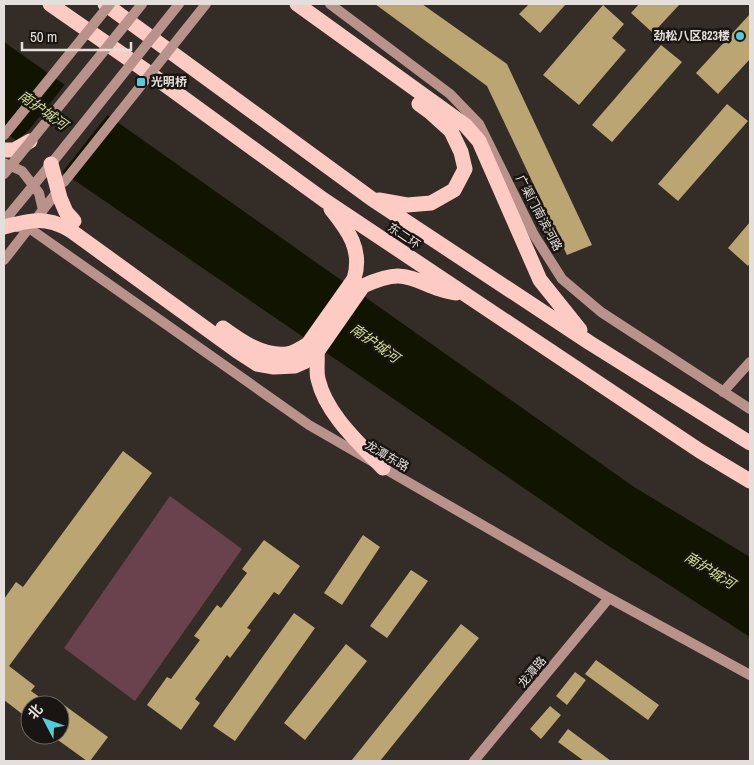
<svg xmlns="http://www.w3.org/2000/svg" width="754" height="765" font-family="'Archivo Narrow','Noto Sans SC',sans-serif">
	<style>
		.green { fill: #6a424e }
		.water { fill: #101400 }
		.pier { fill: #342c26 }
		.building { fill: #bba673 }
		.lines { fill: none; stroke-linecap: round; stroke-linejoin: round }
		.secondary { stroke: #ba928c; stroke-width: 10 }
		.highway { stroke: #fdcbc3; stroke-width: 15 }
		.secondary-bridge { stroke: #ba928c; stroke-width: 10 }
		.highway-bridge { stroke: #fdcbc3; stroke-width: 15 }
		.poi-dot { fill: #53cbda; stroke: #191512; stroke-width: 2 }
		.labels { text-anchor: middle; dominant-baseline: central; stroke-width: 5; stroke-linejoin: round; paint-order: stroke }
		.poi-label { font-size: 12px; font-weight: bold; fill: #e5dfdb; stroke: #191512; text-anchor: end }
		.street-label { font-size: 12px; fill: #e5dfdb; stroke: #191512 }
		.water-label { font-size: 14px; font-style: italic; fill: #d3e395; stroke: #191512 }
	</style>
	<rect width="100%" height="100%" fill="#342c26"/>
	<!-- green -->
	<path class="green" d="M170,496l72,53 -107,152 -71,-53z"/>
	<!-- water -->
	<path class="water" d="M4,42l630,445 116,70v80l-146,-94 -600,-411z"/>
	<!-- pier -->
	<path class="pier" d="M66,83l43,30 -48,61 -46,-32 14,-12z"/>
	<!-- building -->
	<path class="building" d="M375,4h47l85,60 85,181 -25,10 -80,-169z
		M529,4h37l-26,29 -21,-19z
		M639,4h41l-27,29 -22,-20z
		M603,5l21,19 -12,14 14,12 -47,55 -36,-30z
		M750,14v45l-32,35 -22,-21z
		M661,45l21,17 -70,80 -20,-17z
		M727,104l21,17 -70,80 -20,-17z
		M750,222v41l-2,3 -20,-18z
		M123,451l29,22 -143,193 26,20 -4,5 20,14h-21v15l-26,-20v-101l12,-17 7,5z
		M363,535l17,12 -38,58 -18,-12z
		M264,540l36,26 -21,29 -5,-3 -27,36 4,2 -21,28 -3,-3 -32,44 5,4 -19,27 -34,-25 20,-28 4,2 29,-39 -6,-4 23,-31 4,3 26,-35 -5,-4z
		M411,570l17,11 -41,57 -17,-12z
		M294,613l21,15 -80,113 -22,-15z
		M461,624l18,14 -99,123h-29z
		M346,644l21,17 -62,79 -21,-17z
		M596,660l63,45 -11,15 -63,-46z
		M575,672l11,8 -19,25 -11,-9z
		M64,705l44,32 -18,24h-3l-36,-26h9v-25z
		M550,706l11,9 -20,24 -11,-10z
		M568,729l43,32h-27l-26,-19z"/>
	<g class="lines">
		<!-- secondary -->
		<path class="secondary" d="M330,4l120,90 29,30 55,111 28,44 39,33 149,97
			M4,163l18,8 17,22 4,17
			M17,227l12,1 280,197 300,173 141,77
			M4,260l56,-72
			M723,392l27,-30
			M474,761l135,-163"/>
		<!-- highway -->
		<path class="highway" d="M50,4l99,69 175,127 376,251 50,30
			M105,4l267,195 218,144 160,100
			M297,4l168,121 14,16 61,139 40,50
			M4,150h10l16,-9
			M379,200l28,5 24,-2 23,-13 11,-21 -4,-17 -10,-21 -21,-19 -11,-8
			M70,230l167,121 20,13 17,3 21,-1 9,-4 13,-10 46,-66c11,-5 23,-10 35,-10 15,0 28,9 42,13 5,2 11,3 16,4
			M223,328c18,13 40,29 64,26 7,-1 15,-6 21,-10l46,-65c9,-29 -6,-49 -23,-70
			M317,352c1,9 -1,19 1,27 8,35 41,64 65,89"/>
		<!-- secondary-bridge -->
		<path class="secondary-bridge" d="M4,135l106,-131
			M4,174l138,-170
			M64,182l142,-178
			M4,221l47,-57 128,-160"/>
		<!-- highway-bridge -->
		<path class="highway-bridge" d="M51,164l9,34 6,14 8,9
			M4,227c26,-7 41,-11 66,3"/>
	</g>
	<!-- markers -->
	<g class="poi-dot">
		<circle cx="740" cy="36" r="5"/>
		<rect x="136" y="77" width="10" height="10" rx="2.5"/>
	</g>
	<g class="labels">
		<!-- poi labels -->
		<g class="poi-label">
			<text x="730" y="36">劲松八区823楼</text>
			<text x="151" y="82" text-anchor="start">光明桥</text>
		</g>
		<!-- street labels -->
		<g class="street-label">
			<text transform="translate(539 213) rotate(62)">广渠门南滨河路</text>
			<text transform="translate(404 236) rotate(34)">东二环</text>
			<text transform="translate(387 456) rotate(30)">龙潭东路</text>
			<text transform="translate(532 672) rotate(-50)">龙潭路</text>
		</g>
		<!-- water labels -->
		<g class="water-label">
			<text transform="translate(43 110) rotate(35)">南护城河</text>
			<text transform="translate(375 343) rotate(35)">南护城河</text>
			<text transform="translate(710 570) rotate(32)">南护城河</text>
		</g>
	</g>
	<!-- border -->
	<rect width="754" height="765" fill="none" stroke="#e5dfdb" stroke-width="10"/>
	<!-- north arrow -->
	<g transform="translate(45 720) rotate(311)"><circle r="24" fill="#191512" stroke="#6b6662"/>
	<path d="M0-4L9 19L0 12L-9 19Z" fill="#53cbda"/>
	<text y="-8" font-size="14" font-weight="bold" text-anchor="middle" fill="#e5dfdb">北</text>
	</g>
	<!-- scale -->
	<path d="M22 42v8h109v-8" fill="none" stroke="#e5dfdb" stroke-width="2.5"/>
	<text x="30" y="42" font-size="15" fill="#e5dfdb" stroke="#191512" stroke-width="4" paint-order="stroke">50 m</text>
</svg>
